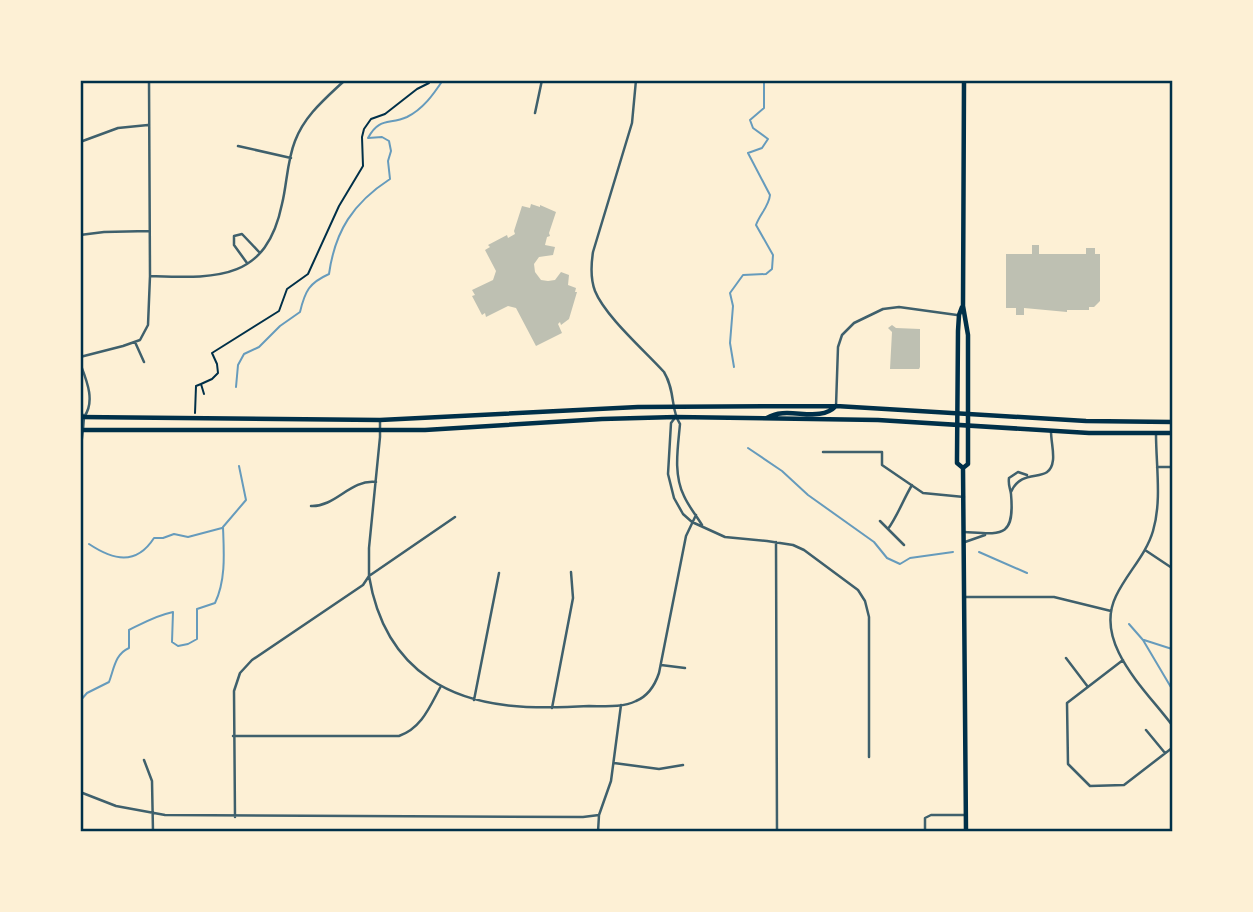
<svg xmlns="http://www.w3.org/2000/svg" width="1253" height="912" font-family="'Archivo Narrow',sans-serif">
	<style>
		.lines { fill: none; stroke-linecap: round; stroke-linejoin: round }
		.stream { stroke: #669bbc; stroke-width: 2 }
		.building { fill: #bec0b2 }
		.path { stroke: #003049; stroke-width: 2 }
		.service { stroke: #3f606c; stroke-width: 2 }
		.minor { stroke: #3f606c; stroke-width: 2.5 }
		.secondary { stroke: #003049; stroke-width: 4.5 }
		.primary { stroke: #003049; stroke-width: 4.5 }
		.neatline { fill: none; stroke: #003049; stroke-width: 2.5 }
	</style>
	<rect width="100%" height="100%" fill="#fdf0d5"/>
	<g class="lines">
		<!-- stream -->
		<path class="stream" d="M734,367l-4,-24 3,-37 -3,-13 13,-18 23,-1 6,-5 1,-14 -17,-30c4,-11 13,-19 14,-30l-22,-42 14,-5 6,-9 -15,-11 -3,-8 14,-12v-28
			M236,387l2,-22 6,-11 15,-7 21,-21 20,-14c5,-21 9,-29 29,-38 6,-43 24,-71 61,-95l-2,-18 3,-10 -2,-10 -7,-4 -14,1c11,-21 21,-13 39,-21 16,-8 26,-22 36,-37
			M748,448l34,23 26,24 66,47 13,16 13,6 10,-6 43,-6
			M89,544c24,16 47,22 65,-6h9l11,-4 14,3 34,-9
			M979,552l48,21
			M1129,624l14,16 29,49
			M1144,640l28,9
			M80,701l7,-8 22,-11c5,-13 6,-28 20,-34v-18c14,-7 28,-15 44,-18l-1,30 6,4 10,-2 9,-5v-30l18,-6c11,-23 9,-50 8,-76l23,-27 -7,-34"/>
	</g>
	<!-- building -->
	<path class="building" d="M531,204l9,3v-2l16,7 -7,21 1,3 -3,1 -2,8 10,2 -2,8 -14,2 -5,7 1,8 6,8 7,1 7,-1 6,-8 8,3 -1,10 8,3 -1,4h2l-8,27 -8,6 -1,-3 -2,2 4,9 -26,13 -20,-38 -8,-2 -22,11 -1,-4 -3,2 -10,-19 3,-1 -3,-5 21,-10 3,-9 -11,-21 5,-3 -2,-2 19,-10 1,3 7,-4 -1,-3 8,-25 8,2z
		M1032,245h7v9h47v-6h9v6h5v47l-6,6h-5v3h-22v2l-43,-4v7h-8v-7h-10v-54h26z
		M892,325l4,3 24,1v38l-1,2h-29l2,-37 -4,-4z"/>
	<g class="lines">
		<!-- path -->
		<path class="path" d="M201,384l11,-5 6,-6 -1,-9 -5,-11 67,-42 8,-22 21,-15 31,-68 24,-40 -1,-29 2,-8 7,-10 14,-5 32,-25 12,-6 1,-3
			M195,413l1,-27 5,-2 3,10"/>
		<!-- service -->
		<path class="service" d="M80,458l3,-27"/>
		<!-- minor -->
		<path class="minor" d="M636,80l-4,43 -39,129c-2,13 -3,26 2,39 10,25 50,60 69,81 12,20 6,37 16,52 -2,23 -7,50 4,72 5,11 12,19 18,29
			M535,113l7,-33
			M80,142l38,-14 30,-3
			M238,146l53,12
			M80,235l24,-3 45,-1
			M247,263l-13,-18v-9l8,-2 18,19
			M150,276c66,2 116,6 132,-72 5,-20 5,-43 13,-63 10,-26 30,-42 50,-61
			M135,342l9,20
			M80,357l43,-11 17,-6 8,-15 2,-49 -1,-196
			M80,363c6,16 16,38 4,54
			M836,406l2,-59 4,-12 12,-12 29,-14 16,-2 58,8
			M80,411l4,6 -1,13
			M674,419l-3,4 -3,51 6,24 9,16 9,8 33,15 42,4 26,4 11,5 54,40 7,11 4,16v140
			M1156,434c0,31 6,67 -3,97 -7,24 -26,42 -37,65 -23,47 30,94 56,129
			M823,452h59v13l41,28 41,4
			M1157,467h15
			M1011,492c12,-27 39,-6 42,-32 1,-9 -2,-19 -2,-29
			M311,506c25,1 39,-27 65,-24
			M455,517l-86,59c7,42 25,79 61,103 45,31 106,30 159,27 15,0 33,2 47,-5 12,-5 19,-16 23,-28l27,-137 10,-21
			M880,521l8,8
			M964,532c37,2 51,7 47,-38 -1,-7 -3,-9 -2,-16l9,-6 9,3
			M776,542l1,290
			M965,542l20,-7
			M904,545l-16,-16c10,-14 15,-29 24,-44
			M1145,550l27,18
			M966,597h88l57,14
			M1066,658l22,29
			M1123,660l-56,43 1,61 22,22 34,-1 48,-37
			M661,665l24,3
			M474,700l25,-127
			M552,708l21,-110 -2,-26
			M1146,730l19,23
			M233,736h166c23,-8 31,-30 42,-50
			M144,760l8,21 1,51
			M614,763l45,6 24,-4
			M80,792l36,14 49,9 418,2 16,-2
			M235,817l-1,-126 6,-18 12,-13 111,-75 6,-9v-28l11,-111v-17
			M598,832l1,-17 12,-34 10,-76
			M925,832v-14l6,-3h35"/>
		<!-- secondary -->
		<path class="secondary" d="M964,80l-1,226 5,29v129l-5,4 3,364
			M962,307l-3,8 -1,16 -1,127v5l6,5"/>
		<!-- primary -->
		<path class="primary" d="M80,417l300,3 258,-13 198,-1 250,15 86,1
			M767,418c20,-13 52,6 69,-12
			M80,430h345l177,-11 74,-2 202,3 211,13h83"/>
	</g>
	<!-- border -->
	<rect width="1253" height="912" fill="none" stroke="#fdf0d5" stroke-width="164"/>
	<rect x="82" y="82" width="1089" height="748" class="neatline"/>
</svg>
